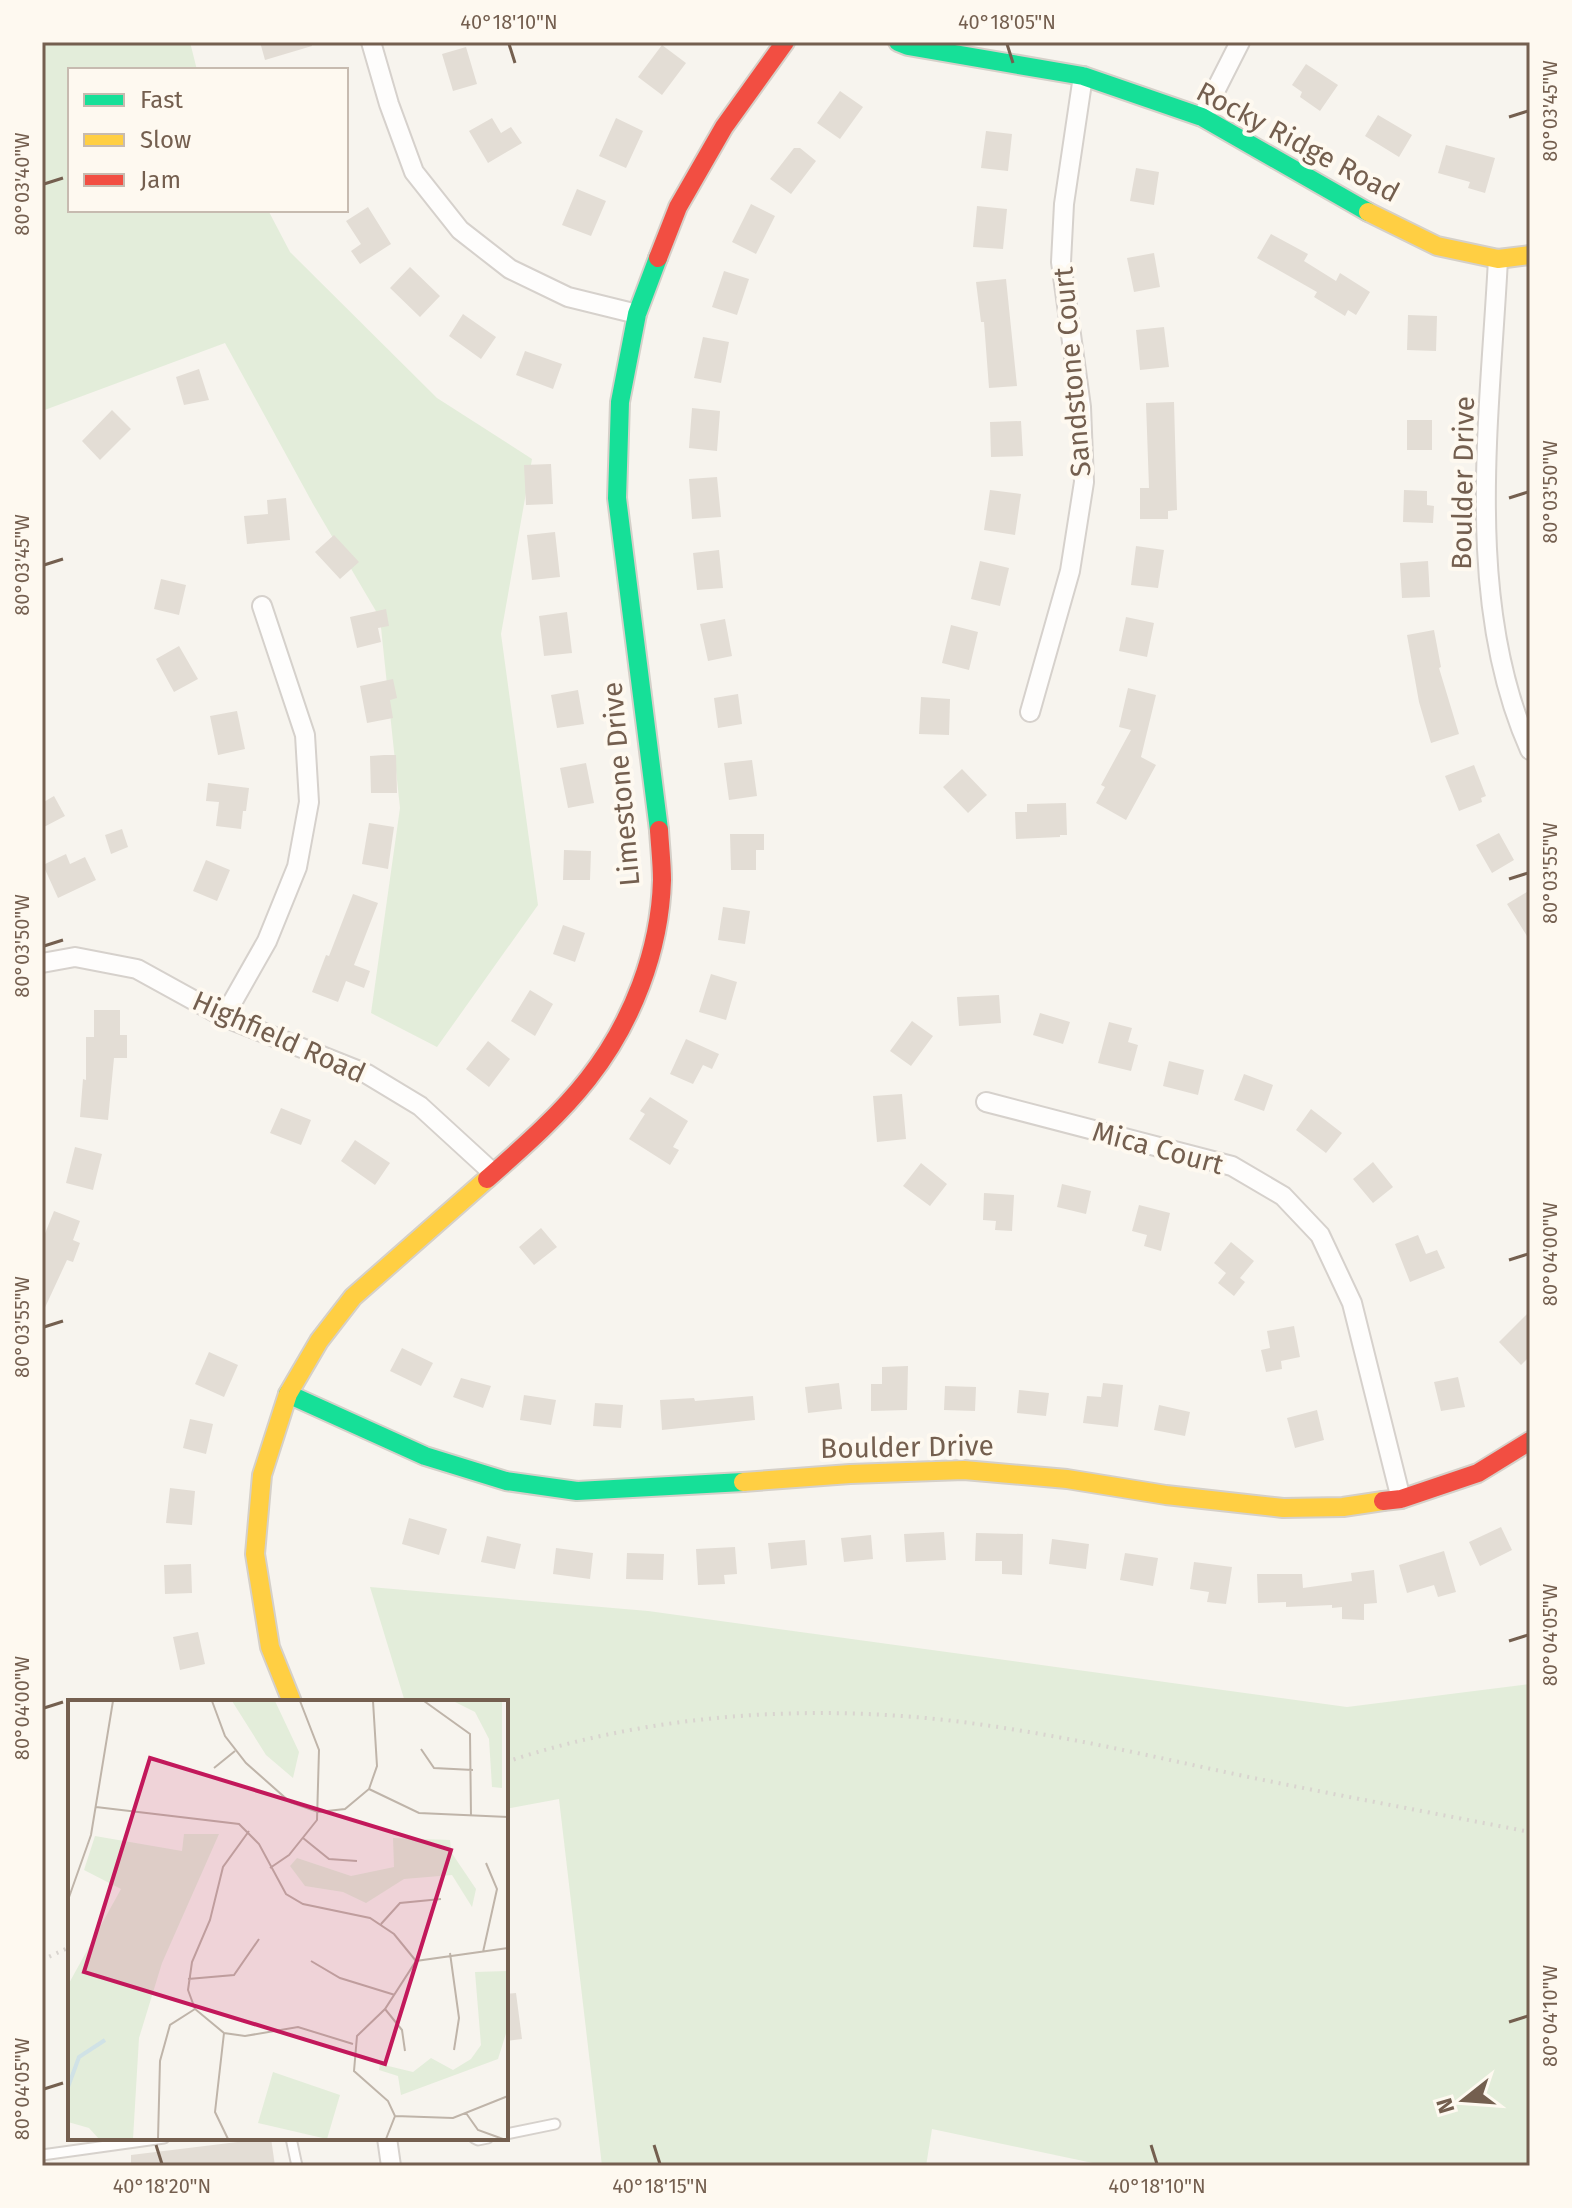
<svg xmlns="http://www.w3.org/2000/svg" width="1572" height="2208" font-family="'Fira Sans',sans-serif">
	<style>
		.green { fill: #e3edda }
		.building { fill: #e3ddd5 }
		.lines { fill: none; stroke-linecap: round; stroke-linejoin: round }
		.lane-casing { stroke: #d6d1cc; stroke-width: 13 }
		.street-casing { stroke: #d6d1cc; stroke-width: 22 }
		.fast-casing { stroke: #d5d0c9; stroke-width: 22 }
		.slow-casing { stroke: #d5d0c9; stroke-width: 22 }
		.jam-casing { stroke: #d5d0c9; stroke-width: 22 }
		.path { stroke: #d9d4cf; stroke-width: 4; stroke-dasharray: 2 6; stroke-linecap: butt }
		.lane { stroke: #fefdfc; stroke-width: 9 }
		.street { stroke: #fefdfc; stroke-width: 18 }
		.fast { stroke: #16e098; stroke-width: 18 }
		.slow { stroke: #ffcf43; stroke-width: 18 }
		.jam { stroke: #f24e42; stroke-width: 18 }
		.ticks { fill: none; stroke: #745f4f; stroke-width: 3 }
		.labels { text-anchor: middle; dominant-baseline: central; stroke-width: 8; stroke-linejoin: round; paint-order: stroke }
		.street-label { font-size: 28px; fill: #745f4f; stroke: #fef9f0 }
		.inset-river { fill: none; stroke: #d0e2e6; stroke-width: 4 }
		.inset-road { fill: none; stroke: #bfb4a9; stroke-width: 2 }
		.view { fill: #c2185b; fill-opacity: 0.15; stroke: #c2185b; stroke-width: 4 }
		.inset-edge { fill: none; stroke: #745f4f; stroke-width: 4 }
		.neatline { fill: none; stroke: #745f4f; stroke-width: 3 }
		.ticks-label { font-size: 20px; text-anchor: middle; fill: #745f4f }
	</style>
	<rect width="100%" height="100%" fill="#f7f4ee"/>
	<!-- green -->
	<path class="green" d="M42,42h148l7,28h-127v140h198l22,42 147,146 95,61 -31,175 37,271 -101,142 -66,-34 29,-205 -20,-190 -67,-114 -88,-161 -183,68z
		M370,1587l278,24 699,96 183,-23v482h-423l-175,-37 -6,37h-324l-43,-367 -53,10v-107h-101z"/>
	<!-- building -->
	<path class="building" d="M260,42h51l1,4 -47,14z
		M662,45l24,18 -24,32 -24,-18z
		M466,47l11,37 -24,7 -11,-37z
		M1306,64l32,21 -18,26 -20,-14 2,-5 -10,-7z
		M840,91l23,16 -23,32 -23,-16z
		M1378,115l34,20 -13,22 -34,-21z
		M492,118l9,15 10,-6 11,16 -34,20 -19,-32z
		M616,118l27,13 -17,37 -27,-12z
		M986,131l26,3 -4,37 -27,-3z
		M1446,145l49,13 -10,35 -17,-5 2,-6 -32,-9z
		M794,148h6l16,13 -25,33 -21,-15z
		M1136,168l23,4 -5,33 -24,-4z
		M577,189l29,12 -15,35 -29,-11z
		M751,204l24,12 -19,38 -24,-12z
		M977,206l30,3 -4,40 -30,-2z
		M368,207l23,37 -31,20 -9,-13 10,-7 -15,-23z
		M1271,234l37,20 -4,7 32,20 4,-8 30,19 -14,23 -8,-5 -3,6 -31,-19 3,-5 -60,-34z
		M1154,253l6,34 -26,5 -7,-34z
		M410,267l30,29 -20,21 -30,-29z
		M724,271l25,8 -12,36 -25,-8z
		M1006,279l11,107 -28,2 -5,-66h-3l-5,-40z
		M463,314l33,23 -15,22 -32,-23z
		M1408,315l29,1 -1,35 -29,-1z
		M1164,327l5,40 -29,3 -4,-40z
		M703,337l26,5 -8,41 -27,-5z
		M525,351l37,13 -9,25 -37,-14z
		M199,369l10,31 -25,5 -8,-28z
		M1174,402l3,108 -9,1v8h-28v-31h9l-3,-85z
		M692,408l28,3 -3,40 -28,-3z
		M112,410l19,19 -31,31 -18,-19z
		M1407,420h25v30h-25z
		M1021,421l2,35 -32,1 -1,-35z
		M551,464l2,40 -27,1 -2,-40z
		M717,477l4,40 -29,2 -3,-40z
		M990,490l31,4 -6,41 -31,-5z
		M1404,490l23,1v14l7,1 -1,17 -30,-1z
		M286,498l4,42 -43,4 -3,-28 24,-2 -1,-14z
		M555,532l5,45 -28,3 -5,-45z
		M334,535l25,27 -19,17 -25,-27z
		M1136,546l28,4 -6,38 -27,-3z
		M719,550l4,38 -26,2 -4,-37z
		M980,561l29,7 -9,38 -29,-7z
		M1428,561l2,36 -28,1 -2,-35z
		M161,579l25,6 -7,30 -25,-6z
		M386,609l3,17 -11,2 3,14 -24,6 -7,-31z
		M567,612l5,41 -28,3 -5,-40z
		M1126,617l28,6 -7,34 -28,-6z
		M725,619l7,37 -24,5 -8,-37z
		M951,625l27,7 -9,38 -27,-7z
		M1434,630l7,37 -2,1 20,66 -28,9 -12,-41 -12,-67z
		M179,646l19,33 -24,13 -18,-33z
		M393,679l4,19 -7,2 3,18 -26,5 -7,-37z
		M1128,688l28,7 -15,62 15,8 -30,55 -30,-17 9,-16 -4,-2 30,-55 -12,-3z
		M578,690l6,34 -27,4 -6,-33z
		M738,694l4,30 -24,4 -4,-30z
		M921,697l29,2 -1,36 -30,-1z
		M237,711l8,38 -27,6 -8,-39z
		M384,755h12l1,38h-26l-1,-37z
		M752,760l5,36 -28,4 -5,-37z
		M586,763l8,40 -26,5 -8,-40z
		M1474,765l12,31 -5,2 1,4 -23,9 -14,-35z
		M962,769l25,26 -19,18 -25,-26z
		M208,783l41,5 -3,23h-3l-2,18 -25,-3 3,-24 -13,-1z
		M54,796l11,20 -23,12v-25z
		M1066,803l1,32h-7v2l-44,2 -1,-27h12v-8z
		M369,823l25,4 -6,42 -26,-5z
		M122,829l6,18 -17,7 -6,-19z
		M1499,833l15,27 -22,13 -16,-28z
		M730,834h34v16h-8v20h-25z
		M564,850l27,1 -1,29h-27z
		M66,854l4,10 15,-7 11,23 -38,18 -15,-33z
		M206,860l24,10 -13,31 -24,-10z
		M1530,890v51l-23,-37z
		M353,894l25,9 -24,62 16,6 -6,17 -18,-7 -8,21 -26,-10 14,-37 3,1z
		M723,907l27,4 -5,33 -27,-4z
		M563,925l22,8 -10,29 -22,-8z
		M711,974l26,8 -11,38 -27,-8z
		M530,990l23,14 -18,32 -24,-15z
		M999,995l2,28 -42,3 -2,-29z
		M94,1010h26v25h7v23h-13l-6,62 -28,-3 3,-38 3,1v-43h8z
		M1040,1013l30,9 -7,22 -30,-9z
		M912,1021l21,15 -22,30 -21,-15z
		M1109,1022l23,6 -4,14 10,3 -7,26 -33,-8z
		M686,1039l33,15 -7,15 -9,-4 -10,19 -23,-10z
		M488,1041l22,18 -21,28 -23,-18z
		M1169,1061l35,9 -6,25 -35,-9z
		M1244,1074l29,11 -9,26 -30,-11z
		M902,1094l4,45 -29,3 -4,-46z
		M650,1097l38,24 -15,26 6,3 -9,15 -41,-26 16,-25 -5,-3z
		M281,1108l30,12 -10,25 -31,-12z
		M1311,1109l31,24 -16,20 -30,-23z
		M355,1140l35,23 -15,22 -34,-24z
		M75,1147l27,7 -9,36 -27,-7z
		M1373,1162l20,25 -20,16 -20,-24z
		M921,1163l26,21 -17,22 -27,-20z
		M1062,1184l29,7 -5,23 -29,-7z
		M984,1193l30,2 -2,36 -17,-1 1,-9 -13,-1z
		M1139,1205l31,8 -9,38 -17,-5 3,-11 -15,-4z
		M54,1211l26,10 -7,19 7,3 -7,19 -6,-2 -25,54v-73z
		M541,1228l16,19 -23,18 -15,-18z
		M1418,1235l8,19 11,-4 8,18 -35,14 -15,-38z
		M1231,1242l23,19 -14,17 5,4 -11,14 -16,-13 8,-10 -12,-10z
		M1530,1311v45l-9,9 -22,-23z
		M1294,1326l6,31 -19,4 1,8 -16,3 -5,-22 9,-2 -3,-17z
		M402,1348l31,15 -12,23 -31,-15z
		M209,1352l29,13 -14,32 -29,-13z
		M908,1366l-1,44 -36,1v-27h11v-17z
		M1458,1377l7,30 -24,4 -7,-29z
		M461,1378l30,8 -8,22 -30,-11z
		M839,1383l3,26 -34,4 -3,-26z
		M1103,1383l20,2 -5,42 -35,-4 4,-27 14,1z
		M945,1386l31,1 -1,24 -31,-1z
		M1019,1390l30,3 -3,23 -29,-3z
		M524,1395l32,5 -5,25 -31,-5z
		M753,1396l2,24 -93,10 -2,-30 34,-2 1,3z
		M595,1403l28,2 -2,23 -28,-2z
		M1159,1405l31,7 -5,24 -31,-6z
		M1317,1410l7,30 -29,8 -8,-30z
		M190,1419l23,5 -7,30 -23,-6z
		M170,1488l25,3 -3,34 -26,-2z
		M409,1518l38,11 -8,26 -37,-11z
		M1501,1527l11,23 -32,16 -11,-24z
		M944,1532l2,28 -40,2 -2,-28z
		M976,1533l47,1 -1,41 -20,-1v-13h-27z
		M871,1535l2,24 -29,3 -3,-24z
		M487,1536l34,8 -6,25 -34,-7z
		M1052,1539l37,5 -3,25 -37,-5z
		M805,1540l2,25 -36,4 -3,-26z
		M735,1547l2,27 -13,1 1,9 -27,1 -2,-36z
		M556,1548l37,5 -3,26 -37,-5z
		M1444,1551l12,41 -18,5 -4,-12 -27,8 -8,-28z
		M627,1553l37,1 -1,26 -37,-1z
		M1125,1553l33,5 -5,28 -33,-6z
		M1194,1562l38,5 -6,37 -19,-2 2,-10 -19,-3z
		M191,1564l1,29 -27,1 -1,-29z
		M1374,1570l3,33 -13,1v16l-22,-1v-12l-10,1v-3l-46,2v-5l-28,1 -1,-29h45l1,14 49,-7 -1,-8z
		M198,1632l7,32 -25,6 -7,-33z
		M516,1993l6,46 -16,2v-47z
		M271,2138l4,28h-144v-11z"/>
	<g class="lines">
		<!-- lane casing -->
		<g class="lane-casing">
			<path id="lane" d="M506,2134l49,-10
				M291,2138l6,28
				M474,2138l4,2 10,-2
				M42,2155l122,-17"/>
		</g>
		<!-- street casing -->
		<g class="street-casing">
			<path id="street" d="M371,42l18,62 25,68 46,58 50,39 58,28 69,17
				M1202,117l38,-75
				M1498,259c-8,158 -35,342 32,491
				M1030,712l40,-141 14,-89 -3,-75 -20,-145 3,-58 19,-128
				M42,963l33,-6 62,12 87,48 143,57 53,32 72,66
				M224,1017l43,-76 30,-74 12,-65 -4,-67 -43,-129
				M986,1102l246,64 51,30 37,39 32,68 49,196
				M387,2138l4,28"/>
		</g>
		<!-- fast casing -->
		<g class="fast-casing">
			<path id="fast" d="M898,42l10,4 175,30 119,41 166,95
				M658,258l-21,56 -17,88 -3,96 42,332
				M288,1394l137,62 81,25 71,10 166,-9"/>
		</g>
		<!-- slow casing -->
		<g class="slow-casing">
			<path id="slow" d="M1368,212l69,34 61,13 32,-4
				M743,1482l107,-8 114,-4 103,9 99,16 117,13 60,-1 40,-6
				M292,1702l-22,-55 -15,-93 7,-79 26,-81 31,-53 34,-44 134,-118"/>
		</g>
		<!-- jam casing -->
		<g class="jam-casing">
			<path id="jam" d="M658,258l20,-51 46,-80 61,-85
				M487,1179c35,-31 72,-63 101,-100 44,-56 72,-128 74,-199 0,-16 -2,-33 -3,-50
				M1383,1501l18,-2 77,-26 52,-32"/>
		</g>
		<!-- path -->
		<path class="path" d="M506,1762c152,-51 321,-60 478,-37 86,12 171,32 255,50 97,20 194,38 291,57
			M42,1960l28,-13"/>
		<!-- lane -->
		<use href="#lane" class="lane"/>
		<!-- street -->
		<use href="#street" class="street"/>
		<!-- fast -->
		<use href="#fast" class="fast"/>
		<!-- slow -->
		<use href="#slow" class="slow"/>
		<!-- jam -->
		<use href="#jam" class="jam"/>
	</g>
	<!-- ticks -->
	<path class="ticks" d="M509,44l6,19M1007,44l6,19M1509,117l19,-6M44,184l19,-6M1509,498l19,-6M44,565l19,-6M1509,879l19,-6M44,946l19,-6M1509,1260l19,-6M44,1327l19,-6M1509,1641l19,-6M44,1708l19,-6M1509,2022l19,-6M44,2089l19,-6M156,2145l6,19M654,2145l6,19M1151,2145l6,19"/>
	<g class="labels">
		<!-- street labels -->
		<g class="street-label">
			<text transform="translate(1298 142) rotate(28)">Rocky Ridge Road</text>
			<text transform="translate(1072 372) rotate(-95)">Sandstone Court</text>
			<text transform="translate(1463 483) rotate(-89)">Boulder Drive</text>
			<text transform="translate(621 784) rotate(-95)">Limestone Drive</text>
			<text transform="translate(279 1037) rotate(24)">Highfield Road</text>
			<text transform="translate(1158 1148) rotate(15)">Mica Court</text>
			<text transform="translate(907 1447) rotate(-1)">Boulder Drive</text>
		</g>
	</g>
	<!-- overview -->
	<g transform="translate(68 1700)">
		<rect width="440" height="440" fill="#f7f4ee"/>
		<path d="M164,1h43l24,51 -6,26 -27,-23zM385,1h49v87l-10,-1 -3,-48 -14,-27zM116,134h35l-57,129 -23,75 -6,101h-34l-10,-11 -21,-6v-137l53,-96 -37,-19 11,-34 87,15zM325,138l57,2 1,12 25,37 -4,18 -20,-32 -48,4 -38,24 -23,-11 -38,-6 -15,-20 7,-8 54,18 43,-9zM440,252v75l-10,32 -97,36 -3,-19 -19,-6 1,-6 33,8 18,-14 22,12 18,-11 10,-14 -6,-73 32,-1zM205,372l67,23 -13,44 -69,-16z" fill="#e3edda"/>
		<path class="inset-river" d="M0,387l11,-30 26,-17"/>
		<path class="inset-road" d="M144,1l13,35 21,27 44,39 28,10 27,-3 24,-20 8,-23 -4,-65M356,1l46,33 1,82M353,49l13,19 39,2M146,68l21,-17M301,89l50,24 89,4M28,107l143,17 20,20 27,50 17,10 67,14 24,16 22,27M181,131l-26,36 -13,53 -18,42 -4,28 7,19 29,24 21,3 53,-9 55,17M235,138l26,21 28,2M202,168l19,-13 28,-35 2,-70 -19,-49M0,200l23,-65 22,-134M313,224l19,-21 41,-4M415,252l14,-63 -11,-26M382,253l9,65 -5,32M243,261l29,17 55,17M120,279l46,-4 25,-36M317,309l17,21 3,21M156,333l-9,79 13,27M398,413l12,17 25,9M327,416l58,2 55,-22M90,439l2,-78 10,-36 25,-16M318,439l9,-23 -7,-15 -34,-30 3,-35 28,-27 31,-48 92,-13"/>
		<path class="view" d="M82,58l301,92 -66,214 -301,-92z"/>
		<rect width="440" height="440" class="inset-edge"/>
	</g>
	<!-- border -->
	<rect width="1572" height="2208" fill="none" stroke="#fef9f0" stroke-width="88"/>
	<!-- legend -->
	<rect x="68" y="68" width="280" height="144" fill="#fef9f0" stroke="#c7bbb0" stroke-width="2"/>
	<rect x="84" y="94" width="40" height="12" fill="#16e098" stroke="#c7bbb0" stroke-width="2"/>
	<text x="140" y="108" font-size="24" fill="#745f4f">Fast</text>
	<rect x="84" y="134" width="40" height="12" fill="#ffcf43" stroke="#c7bbb0" stroke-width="2"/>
	<text x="140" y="148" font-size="24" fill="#745f4f">Slow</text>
	<rect x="84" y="174" width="40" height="12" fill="#f24e42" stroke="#c7bbb0" stroke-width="2"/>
	<text x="140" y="188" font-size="24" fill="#745f4f">Jam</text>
	<!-- north arrow -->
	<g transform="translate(1464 2100) rotate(253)" stroke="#fef9f0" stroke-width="6" paint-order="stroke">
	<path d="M0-6L14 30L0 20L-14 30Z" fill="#745f4f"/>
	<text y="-12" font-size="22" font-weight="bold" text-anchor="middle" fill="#745f4f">N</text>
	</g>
	<rect x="44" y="44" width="1484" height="2120" class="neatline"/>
	<g class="ticks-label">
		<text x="509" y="29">40°18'10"N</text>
		<text x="1007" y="29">40°18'05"N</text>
		<text transform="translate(1550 111) rotate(-90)" y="7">80°03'45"W</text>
		<text transform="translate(22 184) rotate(-90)" y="7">80°03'40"W</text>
		<text transform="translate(1550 492) rotate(-90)" y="7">80°03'50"W</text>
		<text transform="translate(22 565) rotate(-90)" y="7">80°03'45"W</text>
		<text transform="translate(1550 873) rotate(-90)" y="7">80°03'55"W</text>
		<text transform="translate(22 946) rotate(-90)" y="7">80°03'50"W</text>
		<text transform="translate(1550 1254) rotate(-90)" y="7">80°04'00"W</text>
		<text transform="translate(22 1327) rotate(-90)" y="7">80°03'55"W</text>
		<text transform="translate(1550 1635) rotate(-90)" y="7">80°04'05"W</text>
		<text transform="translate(22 1708) rotate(-90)" y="7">80°04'00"W</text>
		<text transform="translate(1550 2016) rotate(-90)" y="7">80°04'10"W</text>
		<text transform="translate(22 2089) rotate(-90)" y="7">80°04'05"W</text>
		<text x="162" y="2193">40°18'20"N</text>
		<text x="660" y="2193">40°18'15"N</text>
		<text x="1157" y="2193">40°18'10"N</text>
	</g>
</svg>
